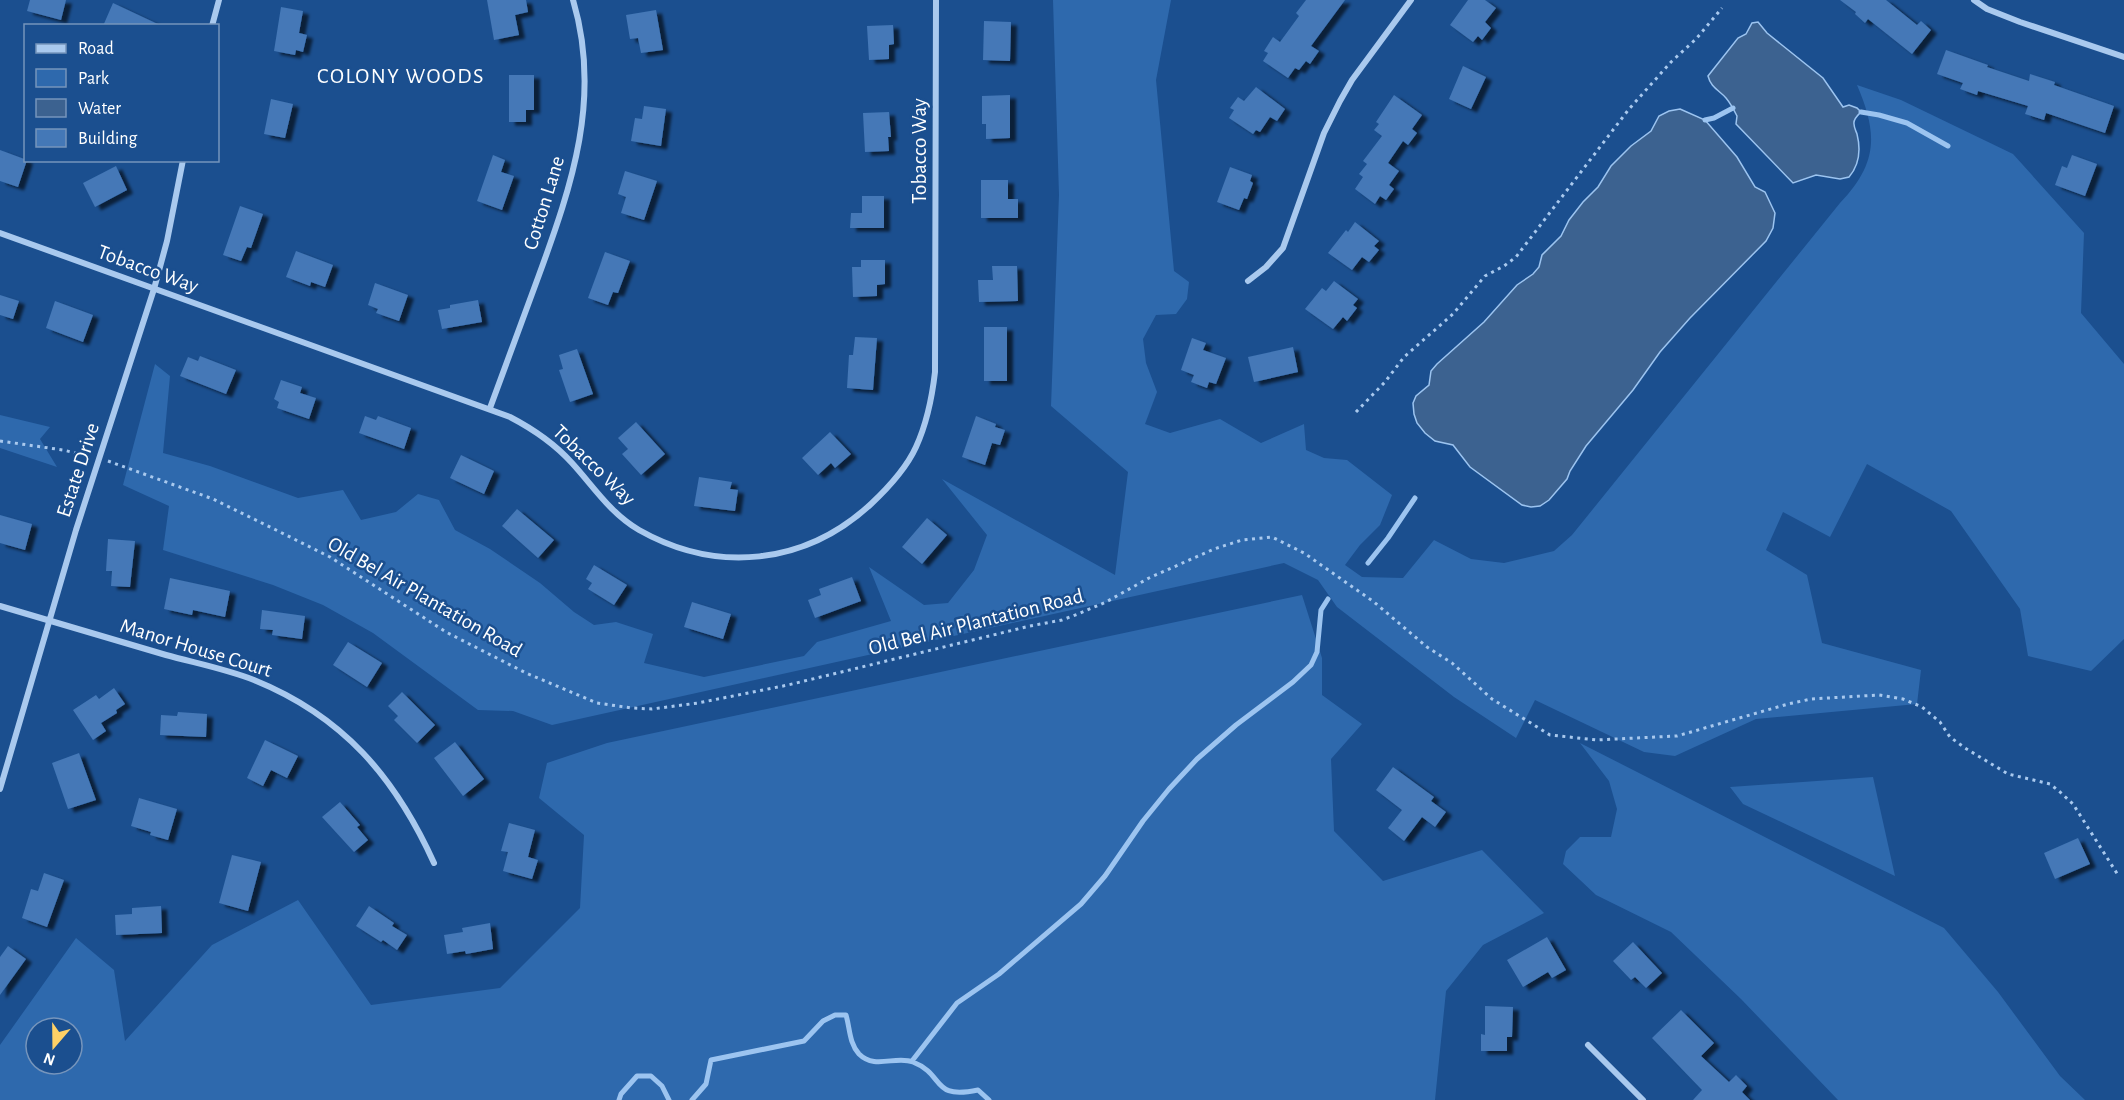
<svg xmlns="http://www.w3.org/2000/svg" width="2124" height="1100" font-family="'Alegreya Sans',sans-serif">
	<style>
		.green { fill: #2e69ad; fill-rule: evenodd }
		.water { fill: #3c6290; stroke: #9cc4f0; stroke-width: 1.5 }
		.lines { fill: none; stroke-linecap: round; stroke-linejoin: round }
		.stream { stroke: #9cc4f0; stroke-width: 5 }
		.building { fill: #4478b7; filter: url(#shadow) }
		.path { stroke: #a9c9ee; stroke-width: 3; stroke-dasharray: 3 4.5; stroke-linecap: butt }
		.minor { stroke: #a9c9ee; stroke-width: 6 }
		.labels { text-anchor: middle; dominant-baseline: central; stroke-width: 5; stroke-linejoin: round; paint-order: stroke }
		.street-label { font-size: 21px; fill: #fff; stroke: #1b4f8f }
		.neighbourhood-label { font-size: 22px; letter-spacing: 1.5px; fill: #fff; stroke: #1b4f8f }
	</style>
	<defs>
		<filter id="shadow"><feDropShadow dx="6" dy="3.5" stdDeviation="1.5" flood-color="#0009"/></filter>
	</defs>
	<rect width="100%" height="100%" fill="#1b4f8f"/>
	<!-- green -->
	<path class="green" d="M1053,0h118l-15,80 18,191 15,11 -2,17 -11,15 -20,1 -13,24 3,24 11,29 -12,32 25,9 50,-14 41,24 43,-19 2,26 18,8 23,2 45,35 -12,30 -20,20 -15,20 17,12 41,1 31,-38 37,19 33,4 50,-12 18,-16 268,-332c38,-40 38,-69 17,-118l44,15 112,54 71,79 -3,80 43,51v275l-33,32 -63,-15 -8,-47 -69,-98 -84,-47 -37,73 -47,-25 -17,38 41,25 15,68 99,27 -4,34 -161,15 -81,37 -31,-4 -109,-52 -19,38 -62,-41 -117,-90 -19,-27 -34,-17 -732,162 -39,-14 -35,-1 -105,-77 -50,-28 -50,-20 -110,-35 6,-44 -46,-21 32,-121 15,12 -7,77 47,13 88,32 45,-8 18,30 35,-8 22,-18 21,6 16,30 35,19 50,34 34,29 20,13 22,-3 37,12 -9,29 60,14 100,-21 13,-14 74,-21 -22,-54 55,38 24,-2 26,-33 13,-35 -45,-56 173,96 13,-103 -77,-66 8,-211z
		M0,415l50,12 -10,12 17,28 -57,-19z
		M1302,595l20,63v37l40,29 -31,35 3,72 49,50 99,-31 62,63 -61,32 -37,46 -11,109h-1435v-55l76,-107 38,32 11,71 87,-96 86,-45 73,105 129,-17 80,-80 4,-73 -45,-37 8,-35 60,-20zM36,1028h36v36h-36z
		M1580,743l364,185 54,64 62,84 25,24h-247l-97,-101 -70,-67 -75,-37 -33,-31 3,-13 14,-14h31l6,-28 -8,-28z
		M1873,777l22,99 -152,-72 -13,-17z"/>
	<!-- water -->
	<path class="water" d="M1758,22l9,11 56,45 20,29 6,-2 8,3 4,4c-3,3 -8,7 -7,12 0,4 2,7 3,10 4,16 3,30 -8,43l-9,2 -24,-4 -23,8 -57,-59 1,-8c-3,-6 -6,-12 -11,-18 -7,-8 -15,-10 -18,-22l30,-38 8,-4 6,-11z
		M1680,109l25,11 32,37 18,30 10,5 10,21 -2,15 -7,13 -76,77 -30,34 -27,38 -47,56 -16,25 -3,8 -18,21 -9,6 -9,1 -9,-2 -52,-38 -17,-22 -18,-4 -10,-8 -8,-10 -3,-9 -1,-11 3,-7 13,-11 2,-14 6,-7 47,-42 33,-37 16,-11 6,-7 3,-12 19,-19 8,-16 14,-18 15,-15 13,-21 20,-20 20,-15 8,-15 10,-5z"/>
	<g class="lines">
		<!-- stream -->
		<path class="stream" d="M1861,112l18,3 28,8 41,23
			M1705,120l9,-2 19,-10
			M1368,563l20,-25 27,-40
			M912,1061l45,-58 42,-29 82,-70 24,-28 38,-55 26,-32 28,-30 39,-34 57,-43 18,-17 6,-13 4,-42 7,-11
			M619,1100l2,-6 16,-18h14l11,10 7,14
			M692,1100l14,-16 5,-24 93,-19 19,-20 12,-6h11c4,13 3,28 13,39 16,16 37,1 54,8 33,13 17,38 65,28l11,10"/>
	</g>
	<!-- building -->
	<path class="building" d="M30,0h36l-5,20 -34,-9z
		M487,0h39l2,12 -13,3 4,20 -25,5z
		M1306,0h39l-34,46 8,5 -9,13 -4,-3 -7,9 -4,-2 -7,10 -25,-17 5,-8 -4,-2 9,-14 7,5 19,-26 -3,-3z
		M1468,0h17l11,8 -11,14 6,6 -9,12 -4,-4 -5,6 -23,-17z
		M1840,0h46l31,25 4,-4 10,9 -19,24 -44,-35 -3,4 -10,-9 1,-2z
		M113,3l49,23h-59z
		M281,7l22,4 -4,22 8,2 -4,17 -7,-2 -1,5 -21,-4z
		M656,10l7,40 -22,3 -3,-15 -8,1 -4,-24z
		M984,21l27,1 -1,39 -27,-1z
		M893,25l1,19 -5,1v14l-20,1 -2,-34z
		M1946,50l42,15 -1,2 42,14 1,-7 25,8 -1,3 60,21 -9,27 -59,-20 -2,7 -19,-6 3,-8 -50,-15 -1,4 -17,-6 3,-6 -26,-9z
		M1463,66l23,11 -15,32 -22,-10z
		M509,75h25v35h-8v12h-17z
		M1256,87l29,22 -8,12 -7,-4 -10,15 -4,-2 -3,4 -24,-16 5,-8 -4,-2 8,-11 6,4z
		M1010,95v43l-24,1v-15h-4v-28z
		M1394,95l28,20 -10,14 5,4 -9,12 -5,-4 -15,22 11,8 -10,14 5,4 -8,11 -6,-4 -5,8 -20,-15 8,-12 -4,-3 8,-10 -4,-3 19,-25 -8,-6 5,-6 -3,-2z
		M271,99l22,5 -8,34 -21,-4z
		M644,106l22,3 -5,37 -30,-5 4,-23 7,1z
		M889,112l2,25h-3l1,14 -24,1 -2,-39z
		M0,150l27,10 -9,27 -18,-6z
		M493,155l12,5 -4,12 13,4 -12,34 -25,-9z
		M2072,155l25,9 -12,32 -30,-11 7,-19 5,2z
		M116,166l11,24 -32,17 -12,-24z
		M1230,167l22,8 -2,6 3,2 -6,16 -3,-1 -5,12 -22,-8z
		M625,171l32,10 -13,39 -23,-7 5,-16 -8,-3z
		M981,180h27v19h10v19h-37z
		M862,196h22v32h-34l1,-15h11z
		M240,206l23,8 -12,34 -4,-1 -6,14 -18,-6z
		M1355,222l24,19 -5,5 5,4 -10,12 -7,-5 -10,13 -24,-17 18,-23 2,2z
		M296,251l37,14 -8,22 -14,-5 -1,4 -24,-9z
		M605,252l25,9 -12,32 -5,-1 -5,13 -20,-7z
		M861,260h24v24l-8,1v11l-24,1 -1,-30h9z
		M992,266h25l1,35 -39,1 -1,-22h15z
		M1334,281l24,18 -5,6 4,3 -10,13 -4,-4 -10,12 -28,-20 17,-21 4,3z
		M375,283l33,12 -9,26 -23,-8 2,-4 -10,-4z
		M0,295l19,6 -6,18 -13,-4z
		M478,300l4,22 -40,7 -4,-19 12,-2v-3z
		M55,301l38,14 -10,27 -37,-14z
		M984,327h23v54h-23z
		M855,337l22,1 -4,52 -26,-2 2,-33h4z
		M1192,338l14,5 -3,7 23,8 -10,26 -7,-2 -2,6 -16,-6 3,-7 -13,-5z
		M1293,347l5,25 -44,10 -6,-25z
		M577,349l16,45 -23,8 -11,-32 4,-1 -4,-14z
		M200,356l36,14 -10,24 -46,-18 8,-19 10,4z
		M281,380l21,7 -2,6 16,5 -7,21 -32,-11 2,-6 -5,-3z
		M365,416l11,4 2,-4 33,12 -7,21 -45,-16z
		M976,416l20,8 -1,3 10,3 -5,15 -8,-2 -7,22 -23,-8z
		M636,422l29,32 -24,21 -19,-21 6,-5 -10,-11z
		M830,432l21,22 -16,14 -4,-5 -13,12 -16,-17z
		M461,455l33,16 -10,23 -34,-16z
		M699,477l33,5 -2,7 8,1 -3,21 -41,-5z
		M517,509l37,31 -16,18 -36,-32z
		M0,515l32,9 -7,26 -25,-7z
		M927,518l20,17 -25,29 -20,-17z
		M108,539l27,2 -5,46 -19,-1 1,-15h-6z
		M594,565l33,20 -13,20 -26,-16 4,-6 -6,-4z
		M852,577l9,24 -46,17 -7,-18 13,-5 -2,-6z
		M170,578l60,13 -5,26 -32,-7 -1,5 -28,-6z
		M692,602l39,12 -8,25 -39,-12z
		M262,610l43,6 -3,23 -30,-4 1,-5 -13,-1z
		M348,642l34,21 -15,24 -34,-22z
		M114,688l11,16 -9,6 1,3 -16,10 5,8 -13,9 -20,-30 23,-15 3,4z
		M402,692l33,33 -18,18 -23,-23 4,-4 -10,-10z
		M178,712l29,2 -1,23 -46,-2 1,-20 16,1z
		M265,740l33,16 -11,22 -16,-8 -8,16 -16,-8z
		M455,742l29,37 -21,17 -29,-38z
		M79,753l17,47 -28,9 -16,-46z
		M1393,767l41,30 -3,4 15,11 -11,15 -13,-10 -18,24 -16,-13 14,-18 -26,-20z
		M139,798l38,11 -9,31 -18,-5 1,-3 -20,-6z
		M340,802l20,23 -3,2 11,13 -14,12 -32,-35z
		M509,823l26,7 -7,27 10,3 -6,19 -29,-8 5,-19 -7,-1z
		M2078,838l12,26 -35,15 -11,-26z
		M232,855l29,7 -13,49 -29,-8z
		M44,873l20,7 -17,47 -25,-9 9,-29 7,2z
		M161,906l1,27 -46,2 -1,-20 17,-1v-6z
		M369,906l25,17 -2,3 15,9 -10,15 -14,-10 -2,2 -25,-16z
		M490,923l3,26 -27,5 -1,-3 -18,3 -3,-19 19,-3 -1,-4z
		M1547,937l19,33 -14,8 -4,-6 -25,15 -16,-27z
		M1633,942l29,31 -16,15 -11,-11 -4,3 -18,-19z
		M8,946l18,13 -26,36v-38z
		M1485,1006l28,1 -1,30h-5v14h-26v-17l4,1z
		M1681,1010l33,33 -13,13 28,26 7,-7 11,11 -5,6 8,8h-57l9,-10 -50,-52z"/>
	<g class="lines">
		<!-- path -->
		<path class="path" d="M1356,412l29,-30 19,-25 49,-43 32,-38 19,-10 12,-9 113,-148 42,-47 25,-23 26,-31
			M0,441l63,9 25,6
			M108,461l105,38 59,29 58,29 116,75 80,41 71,30 35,5 20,1 46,-6 90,-18 242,-59 32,-6 16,-6 28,-12 43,-24 65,-29 28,-9 30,-3 32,16 70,49 53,45 25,16 40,36 58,36 47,5 80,-4 111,-32 23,-5 68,-4 24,4 19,8 18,15 10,15 15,11 43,26 42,10 10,8 13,12 45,71"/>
		<!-- minor -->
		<path class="minor" d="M1974,0l13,9 33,13 104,35
			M212,26l7,-26
			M0,233l510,184c23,12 44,26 62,46 22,24 38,50 67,67 78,44 166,35 232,-26 17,-16 35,-35 45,-57 11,-24 16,-49 19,-75l1,-372
			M1248,281l18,-14 17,-19 41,-115 16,-32 12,-21 59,-80
			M490,408c16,-44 32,-88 49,-133 33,-90 63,-178 34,-275
			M0,606c56,16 111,33 166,49 29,8 60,14 88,25 89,36 141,97 180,183
			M0,789l76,-259 78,-241 13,-48 16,-81
			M1588,1045l55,55"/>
	</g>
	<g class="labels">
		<!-- street labels -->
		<g class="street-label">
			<text transform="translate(919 151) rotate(-90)">Tobacco Way</text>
			<text transform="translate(544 203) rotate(-73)">Cotton Lane</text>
			<text transform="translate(148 269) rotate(20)">Tobacco Way</text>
			<text transform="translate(594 465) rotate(44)">Tobacco Way</text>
			<text transform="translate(78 470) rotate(-72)">Estate Drive</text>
			<text transform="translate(425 597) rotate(30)">Old Bel Air Plantation Road</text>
			<text transform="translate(976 622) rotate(-14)">Old Bel Air Plantation Road</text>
			<text transform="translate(196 648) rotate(17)">Manor House Court</text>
		</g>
		<!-- neighbourhood labels -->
		<g class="neighbourhood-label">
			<text x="401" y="76">COLONY WOODS</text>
		</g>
	</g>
	<!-- legend -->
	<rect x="24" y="24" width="195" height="138" fill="#1b4f8f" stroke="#7695bc" stroke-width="1.5"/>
	<rect x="36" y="44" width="30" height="9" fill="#a9c9ee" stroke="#7695bc" stroke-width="1.5"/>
	<text x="78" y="54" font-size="18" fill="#ffffff">Road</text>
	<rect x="36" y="69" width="30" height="18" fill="#2e69ad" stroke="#7695bc" stroke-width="1.5"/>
	<text x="78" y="84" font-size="18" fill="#ffffff">Park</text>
	<rect x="36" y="99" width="30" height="18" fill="#3c6290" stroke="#7695bc" stroke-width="1.5"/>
	<text x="78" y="114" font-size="18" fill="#ffffff">Water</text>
	<rect x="36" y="129" width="30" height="18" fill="#4478b7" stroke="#7695bc" stroke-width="1.5"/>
	<text x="78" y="144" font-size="18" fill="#ffffff">Building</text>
	<!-- north arrow -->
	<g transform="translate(54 1046) rotate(200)"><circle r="28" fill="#1b4f8f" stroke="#7695bc" stroke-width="1.5"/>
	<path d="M0-4.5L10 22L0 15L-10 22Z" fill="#ffd166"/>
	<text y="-9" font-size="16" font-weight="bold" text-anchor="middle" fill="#ffffff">N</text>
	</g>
</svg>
